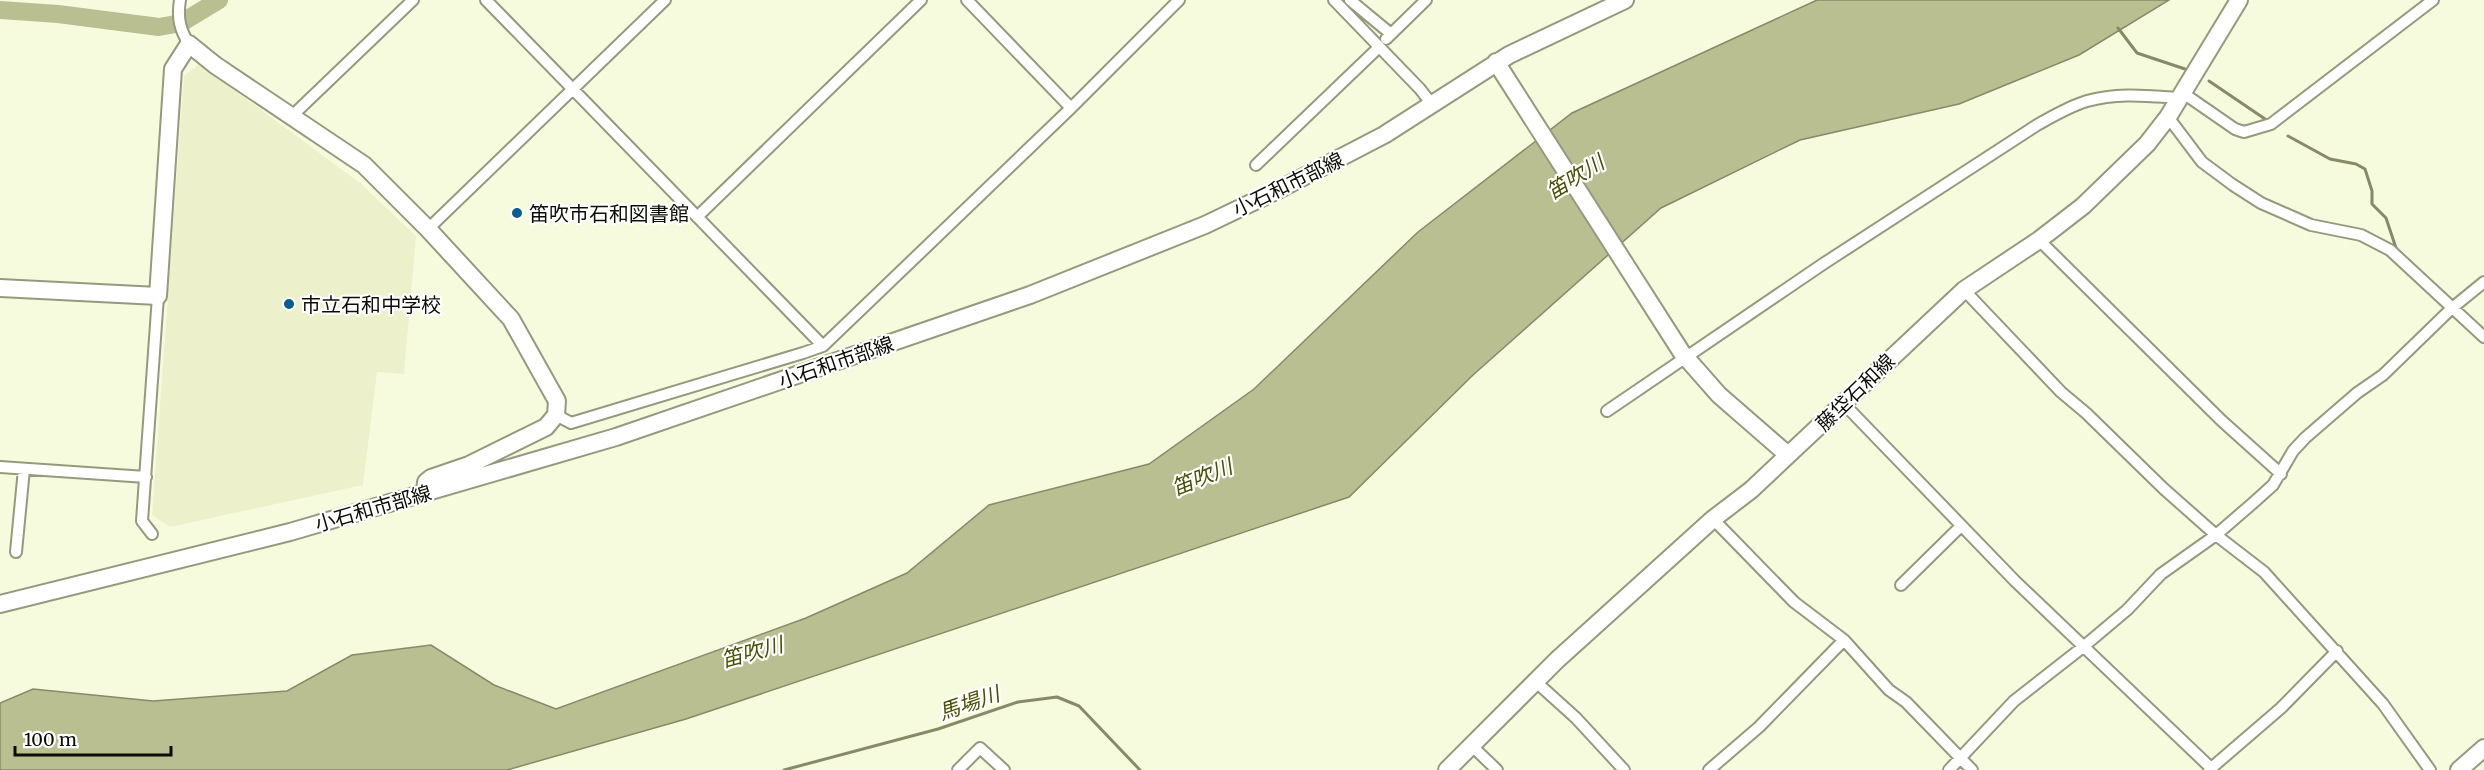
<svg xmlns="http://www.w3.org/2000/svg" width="2484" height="770" font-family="Merriweather,'Noto Sans JP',serif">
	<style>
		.built { fill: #ecf1cb }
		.water { fill: #babf92; stroke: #868a68; stroke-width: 1.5 }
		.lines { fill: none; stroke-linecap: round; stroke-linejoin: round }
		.stream { stroke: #868a68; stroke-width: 3 }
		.river { stroke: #babf92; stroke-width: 18 }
		.street-casing { stroke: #96997e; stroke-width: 14 }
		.secondary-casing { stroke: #96997e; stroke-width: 20 }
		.street { stroke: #fff; stroke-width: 10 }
		.secondary { stroke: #fff; stroke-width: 16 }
		.poi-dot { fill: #0a5d8f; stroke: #fff; stroke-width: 2 }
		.labels { text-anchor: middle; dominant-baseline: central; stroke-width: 4.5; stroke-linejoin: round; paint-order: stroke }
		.street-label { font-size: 20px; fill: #0d0d05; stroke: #fff }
		.poi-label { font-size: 20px; fill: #0d0d05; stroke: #fff; text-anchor: start }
		.water-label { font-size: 21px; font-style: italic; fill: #4b4f02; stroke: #fff }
	</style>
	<rect width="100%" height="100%" fill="#f7fbdd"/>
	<!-- built -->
	<path class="built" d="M199,64l161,119 56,53 -12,138 -27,-2 -14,113 -193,42 -18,-12 32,-439z"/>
	<!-- water -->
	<path class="water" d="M1817,0h352l-90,55 -120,49 -159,36 -139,68 -188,167 -124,122 -663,222 -179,51h-507v-67l33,-14 120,12 134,-10 65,-36 79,-10 63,40 62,24 250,-91 101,-45 82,-68 160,-41 105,-75 164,-157 154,-119z"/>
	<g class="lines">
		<!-- stream -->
		<path class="stream" d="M2118,28l19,25 48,16
			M2209,81l59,40
			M2288,136l42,23 26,5 9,5 7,22v13l14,14 11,33
			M784,770l154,-41 80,-27 39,-5 22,9 61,64"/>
		<!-- river -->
		<path class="river" d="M0,10l58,4 101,13 22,-4 38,-23"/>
		<!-- street casing -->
		<g class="street-casing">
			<path id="street" d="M180,0c-3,18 0,30 9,44
				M486,0l337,346
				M967,0l104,108
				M1334,0l86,89 11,14
				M1350,0l41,34
				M1386,39l40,-39
				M2183,93l52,36 9,3 27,-8 162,-124
				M293,115l120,-115
				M2168,117l34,45 31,23 28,18 50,22 50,10 29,15 94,87
				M1256,165l119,-114
				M697,217l224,-217
				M428,229l237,-229
				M2039,240l183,181 59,53
				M1964,290l97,102 25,21 78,76 52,46 48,37 119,132 47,66
				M1843,403l172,178 196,187
				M1607,411l216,-147 214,-139c16,-9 33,-19 50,-24 31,-9 62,-5 93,-3
				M556,415l15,8 232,-70 20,-7 248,-238 108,-108
				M0,467l146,10
				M1713,519l81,83 50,38 45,50 17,12 66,68
				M152,534l-10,-13 16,-225
				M16,552l8,-83
				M1901,585l60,-59
				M1535,681l41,37 48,52
				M1472,746l25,24
				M958,770l22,-22 24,22
				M1709,770l50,-43 85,-87
				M1949,770l65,-69 69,-54 44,-37 34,-36 55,-39 37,-32 20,-18 20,-34 12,-13 52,-45 26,-18 68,-66 33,-27
				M2209,770l72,-62 56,-57"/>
		</g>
		<!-- secondary casing -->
		<g class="secondary-casing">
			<path id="secondary" d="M1496,62l186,291 37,42 69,60
				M0,288l158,8 15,-227 16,-25 26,21 149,100 64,64 83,90 46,82 -1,14 -10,12 -77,38 -38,13 -5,4 -1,11
				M0,604l290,-72 326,-95 414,-142 175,-70 77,-37 102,-53 125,-80 116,-55
				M1447,770l110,-110 156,-141 38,-29 213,-200 75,-50 44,-34 64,-62 21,-27 71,-117
				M2459,770l25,-22"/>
		</g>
		<!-- street -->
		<use href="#street" class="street"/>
		<!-- secondary -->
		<use href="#secondary" class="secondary"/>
	</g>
	<!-- markers -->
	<g class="poi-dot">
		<circle cx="517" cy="213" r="6"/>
		<circle cx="289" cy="304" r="6"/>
	</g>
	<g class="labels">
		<!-- street labels -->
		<g class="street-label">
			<text transform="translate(1288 184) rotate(-26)">小石和市部線</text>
			<text transform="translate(836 362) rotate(-19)">小石和市部線</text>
			<text transform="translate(1855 392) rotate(-44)">藤垈石和線</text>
			<text transform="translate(373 508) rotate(-16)">小石和市部線</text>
		</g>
		<!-- poi labels -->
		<g class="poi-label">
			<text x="529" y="213">笛吹市石和図書館</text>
			<text x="301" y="304">市立石和中学校</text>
		</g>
		<!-- water labels -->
		<g class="water-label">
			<text transform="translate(1575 177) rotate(-32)">笛吹川</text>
			<text transform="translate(1202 477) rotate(-22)">笛吹川</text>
			<text transform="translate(752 652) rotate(-15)">笛吹川</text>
			<text transform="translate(969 703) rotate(-19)">馬場川</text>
		</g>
	</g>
	<!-- scale -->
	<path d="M15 746v9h156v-9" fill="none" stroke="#0d0d05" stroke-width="3"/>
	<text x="24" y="746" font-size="18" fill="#0d0d05" stroke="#ffffff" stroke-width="4.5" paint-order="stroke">100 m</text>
</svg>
